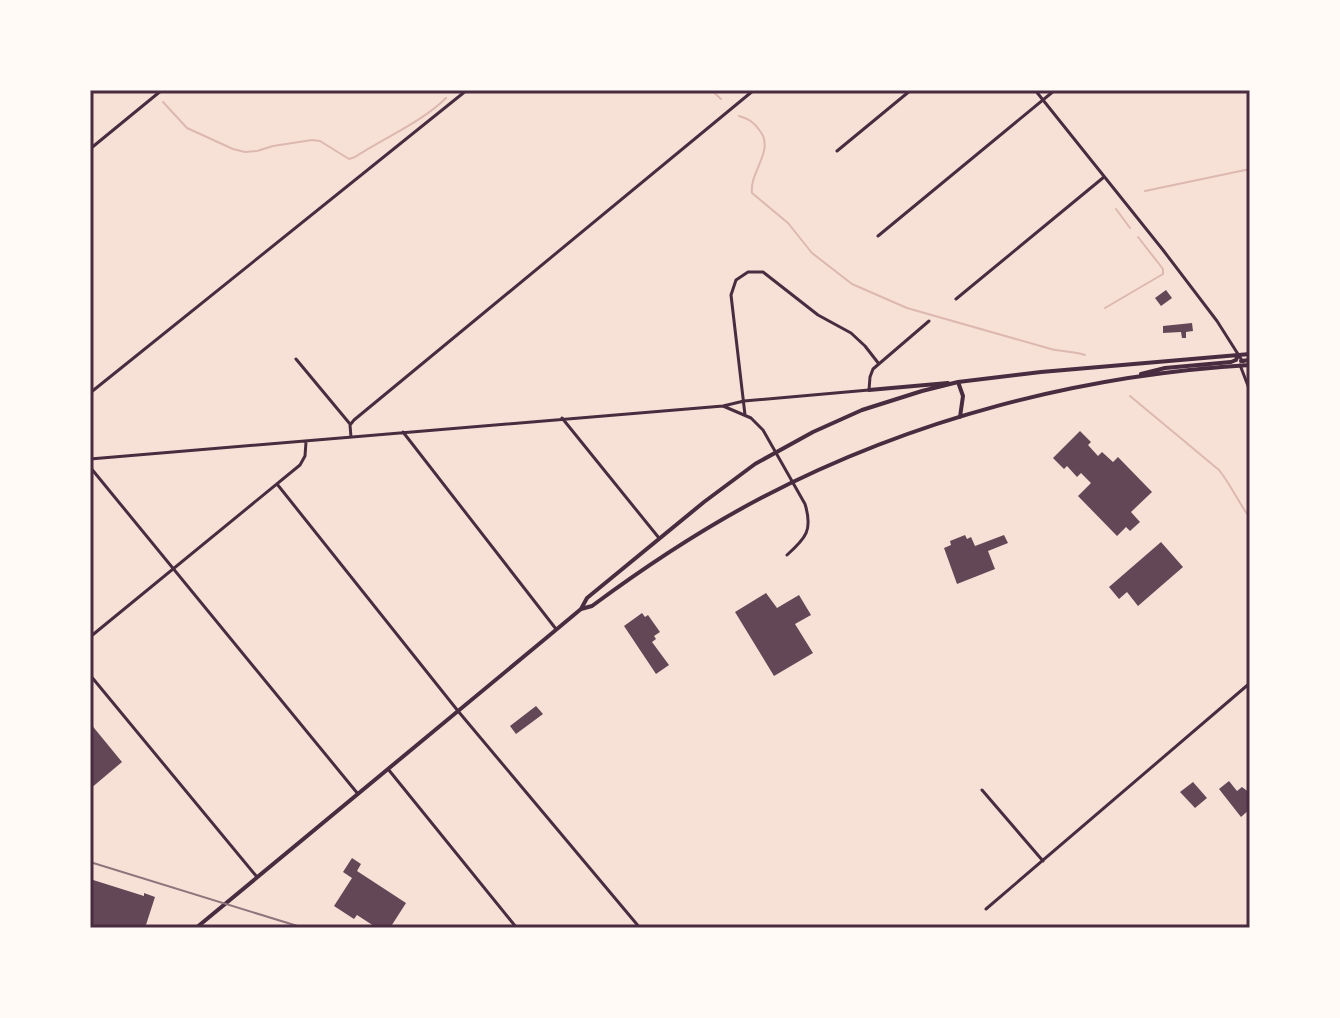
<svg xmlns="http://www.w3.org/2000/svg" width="1340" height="1018" font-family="Poppins,sans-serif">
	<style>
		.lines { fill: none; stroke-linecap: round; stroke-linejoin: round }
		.stream { stroke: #dcb8b0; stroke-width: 2 }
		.building { fill: #644757 }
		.minor { stroke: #4a2c40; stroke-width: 3 }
		.tertiary { stroke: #4a2c40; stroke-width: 3 }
		.primary { stroke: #4a2c40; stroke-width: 4 }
		.rail { stroke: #8f747c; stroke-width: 2 }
		.neatline { fill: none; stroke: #4a2c40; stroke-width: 3 }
	</style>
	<rect width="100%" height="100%" fill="#f7e1d7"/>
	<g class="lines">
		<!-- stream -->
		<path class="stream" d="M711,90l10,9
			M454,91v-1
			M163,102l24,26 46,21 12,3 12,-1 16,-5 39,-6 8,1 29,18 6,-2c29,-19 67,-35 91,-59
			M739,116c10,3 15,6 21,15 15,19 -11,42 -8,62l36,30 24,30 40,31 55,24 144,41c12,3 23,2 34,6
			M1145,191l105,-22
			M1116,209l14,19
			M1105,308l58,-34v-5l-25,-32
			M1130,396l89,74c12,15 19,32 31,48"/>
	</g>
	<!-- building -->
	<path class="building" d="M1166,290l6,8 -11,8 -6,-8z
		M1192,323l1,8 -7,1v6h-4l-1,-6 -18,1v-7z
		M1080,431l11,11 -3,3 10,11 4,-4 11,10 5,-5 34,35 -21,20 9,10 -10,9 -4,-4 -9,9 -39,-40 13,-13 -10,-10 -4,4 -10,-11 -3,3 -11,-11z
		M965,535l2,4 4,-2 4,9 29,-11 4,8 -20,8 7,18 -38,15 -13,-36 7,-3 -1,-4z
		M1161,542l22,25 -45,39 -11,-14 -8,7 -10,-12z
		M766,593l11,15 22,-13 12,20 -16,9 18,29 -39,23 -39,-64z
		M642,613l3,4 3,-2 12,17 -6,4 2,3 -4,3 17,23 -13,9 -32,-48z
		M536,706l7,8 -27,20 -6,-8z
		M90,723l32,39 -32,27z
		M1229,781l8,10 5,-4 8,6v16l-9,8 -22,-28z
		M1193,782l14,16 -12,10 -15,-16z
		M352,858l9,6 -4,7 49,32 -16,25h-13l-20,-13 -3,4 -20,-13 18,-28 -9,-6z
		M90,879l54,17v-3l11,4 -10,31h-55z"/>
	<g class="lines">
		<!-- minor -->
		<path class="minor" d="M90,149l72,-59
			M837,151l74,-61
			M878,236l177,-146
			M956,299l148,-122
			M296,359l54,65
			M1240,365l10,26
			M90,393l377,-303
			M723,406l28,12 12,12 42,74c8,26 1,34 -18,51
			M745,415l-14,-120 5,-15 12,-8h15l55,43 33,18 14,13 14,18
			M562,418l97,120
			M403,432l153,197
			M351,437l-1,-12 4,-5 400,-330
			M90,459l633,-53 21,-5 125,-11 1,-13 3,-8 56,-48
			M90,467l268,327
			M277,484l181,227 182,217
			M90,637l210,-172 5,-9 1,-14
			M90,675l167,202
			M388,769l128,158
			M982,790l61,71
			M986,909l264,-226"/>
		<!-- tertiary -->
		<path class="tertiary" d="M1035,90l128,160 54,71 26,41"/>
		<!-- primary -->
		<path class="primary" d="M1241,361l9,-1
			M1141,374l24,-6 66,-6 5,-2 2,-5
			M958,382l5,14 -3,21
			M869,390l79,-7
			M581,609l11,-3c54,-40 110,-77 169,-108 151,-79 319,-123 489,-133
			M196,928l349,-289 36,-30 6,-11 117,-96 51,-38 58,-32 49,-22 60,-19 36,-9 83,-10 209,-18"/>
		<!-- rail -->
		<path class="rail" d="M90,862l214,66"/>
	</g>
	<!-- border -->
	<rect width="1340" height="1018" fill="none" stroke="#fffaf5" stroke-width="184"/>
	<rect x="92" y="92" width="1156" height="834" class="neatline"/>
</svg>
